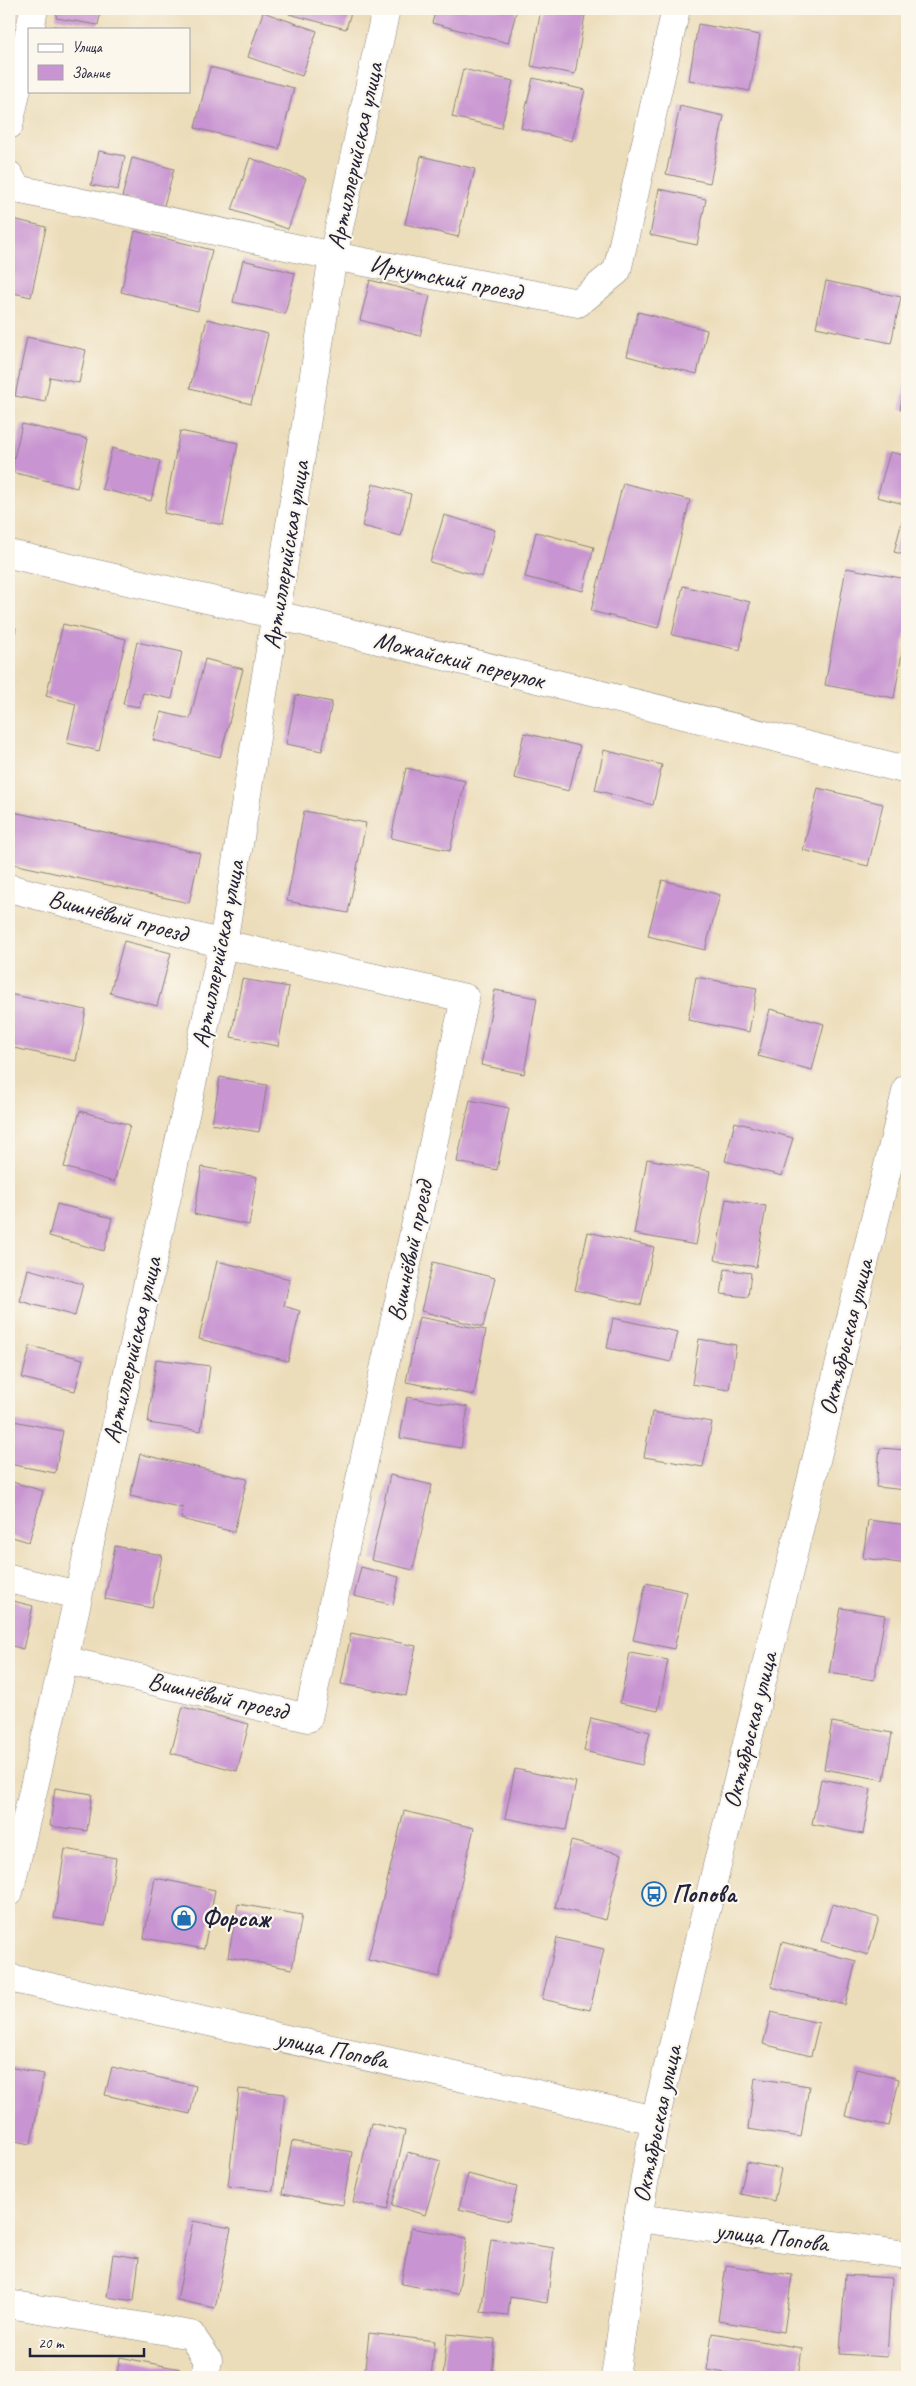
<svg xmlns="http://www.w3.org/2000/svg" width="916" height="2386" font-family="Caveat,sans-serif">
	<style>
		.building { fill: #c894d1 }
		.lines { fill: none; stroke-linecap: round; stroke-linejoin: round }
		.minor-casing { stroke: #87807a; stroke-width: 29 }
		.tertiary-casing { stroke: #87807a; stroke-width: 29 }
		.secondary-casing { stroke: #87807a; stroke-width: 29 }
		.minor { stroke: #fff; stroke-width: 28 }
		.tertiary { stroke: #fff; stroke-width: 28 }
		.secondary { stroke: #fff; stroke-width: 28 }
		.labels { text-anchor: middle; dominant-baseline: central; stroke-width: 4.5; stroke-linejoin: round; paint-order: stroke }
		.street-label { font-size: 25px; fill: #22223b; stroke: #fbf7ec }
		.poi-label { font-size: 25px; font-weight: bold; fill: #22223b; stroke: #fbf7ec; text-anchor: start }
	</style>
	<rect width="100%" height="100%" fill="#fbf7ec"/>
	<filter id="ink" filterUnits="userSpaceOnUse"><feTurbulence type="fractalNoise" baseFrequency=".02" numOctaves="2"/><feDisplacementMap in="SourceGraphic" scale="10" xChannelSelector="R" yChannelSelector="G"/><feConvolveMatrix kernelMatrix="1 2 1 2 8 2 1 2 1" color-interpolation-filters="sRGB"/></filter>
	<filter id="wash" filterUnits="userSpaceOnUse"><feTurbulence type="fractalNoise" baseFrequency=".0096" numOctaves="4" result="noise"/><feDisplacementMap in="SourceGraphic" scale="20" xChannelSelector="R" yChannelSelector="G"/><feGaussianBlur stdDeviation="1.12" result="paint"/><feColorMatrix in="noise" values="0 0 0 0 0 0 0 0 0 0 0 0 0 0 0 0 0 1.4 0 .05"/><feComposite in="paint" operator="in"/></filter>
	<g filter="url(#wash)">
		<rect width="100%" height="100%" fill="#ecddba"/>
		<g id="blocks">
			<!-- building -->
			<path class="building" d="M57,9h44l-3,16 -42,-7z
				M291,9h61l-6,20 -57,-15z
				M436,9h81l-9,34 -76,-20z
				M541,9h45l-11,65 -44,-8z
				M263,12l54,19 -15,45 -54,-19z
				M698,24l62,11 -10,56 -61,-11z
				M54,26l14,2v1h-14z
				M210,67l84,21 -15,61 -84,-21z
				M463,69l50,12 -12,47 -49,-11z
				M533,78l52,12 -13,51 -51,-13z
				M680,106l44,10 -14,67 -44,-9z
				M99,151l26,5 -7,34 -27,-5z
				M421,156l54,13 -17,68 -53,-13z
				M132,158l42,11 -11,40 -41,-12z
				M250,158l56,20 -18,51 -56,-19z
				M659,189l47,10 -9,46 -47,-10z
				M9,218l37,9 -15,70 -22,-5z
				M135,231l77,19 -14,61 -77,-19z
				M243,260l52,13 -10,41 -52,-12z
				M370,280l60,16 -10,40 -60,-16z
				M826,281l75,16 -10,46 -75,-16z
				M638,312l69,18 -10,44 -70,-18z
				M207,319l61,15 -17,70 -61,-16z
				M27,337l59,13 -7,33 -29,-6 -5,25 -30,-6z
				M906,377h1v33l-7,-1z
				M22,424l66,15 -11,49 -66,-16z
				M180,431l58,12 -15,82 -59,-12z
				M112,448l48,13 -9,40 -49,-12z
				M890,452l17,4v36l-3,12 -27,-7z
				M623,483l67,17 -32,128 -67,-17z
				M373,484l38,10 -10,42 -39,-10z
				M907,502v53l-13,-3z
				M444,515l51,15 -13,47 -52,-15z
				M536,532l58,15 -11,44 -58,-14z
				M846,568l61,11v46l-13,73 -69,-13z
				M683,586l67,16 -10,48 -68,-15z
				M63,624l63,15 -27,112 -32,-8 9,-39 -30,-8z
				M9,627l7,1 -7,28z
				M137,642l45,10 -10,47 -29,-6 -4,14 -16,-3z
				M205,659l38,10 -23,88 -67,-17 8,-28 29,7z
				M296,695l36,7 -10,49 -36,-7z
				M524,733l56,13 -11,45 -55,-13z
				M604,750l58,15 -9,40 -58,-15z
				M406,768l59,13 -15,70 -59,-13z
				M818,788l65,16 -15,62 -65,-16z
				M9,811l191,42 -11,50 -180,-40z
				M304,811l62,12 -18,90 -61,-12z
				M662,880l58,15 -15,55 -57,-14z
				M124,941l47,12 -14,53 -47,-13z
				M696,977l61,11 -8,44 -61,-12z
				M242,979l47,8 -11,59 -47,-9z
				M495,990l42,8 -13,76 -43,-9z
				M9,994l77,16 -10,51 -67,-14z
				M770,1009l54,15 -12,46 -54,-14z
				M220,1077l47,8 -8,47 -47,-8z
				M470,1100l39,8 -12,62 -40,-8z
				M80,1111l50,14 -16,57 -50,-15z
				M735,1122l58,16 -11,38 -57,-15z
				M647,1159l63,12 -14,74 -62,-11z
				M202,1167l55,10 -8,48 -55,-11z
				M726,1199l40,7 -10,61 -41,-7z
				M57,1204l55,14 -8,33 -55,-15z
				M588,1232l66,15 -13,58 -66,-15z
				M217,1261l73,18 -6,27 16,5 -12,50 -89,-22z
				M433,1262l62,16 -12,49 -62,-16z
				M28,1269l55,15 -8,32 -55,-15z
				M725,1269l26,4 -3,24 -27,-3z
				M419,1317l67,13 -12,65 -68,-13z
				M613,1318l65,14 -7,30 -64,-14z
				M906,1324h1v25l-5,-1z
				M699,1339l37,6 -7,45 -37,-6z
				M30,1346l53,13 -8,32 -53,-13z
				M156,1359l54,7 -9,65 -53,-8z
				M407,1397l61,10 -7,41 -61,-10z
				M652,1412l60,10 -9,45 -59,-10z
				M9,1420l54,11 -8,42 -46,-9z
				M880,1448l27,2v40l-31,-3z
				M140,1454l107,25 -13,53 -53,-13 2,-11 -53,-12z
				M390,1475l42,10 -19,85 -42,-10z
				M9,1481l34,10 -14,51 -20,-6z
				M868,1520l39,5v39l-44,-6z
				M115,1546l47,9 -10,53 -47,-9z
				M361,1567l38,10 -6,28 -39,-9z
				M646,1583l41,9 -13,57 -41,-9z
				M9,1600l24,6 -10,43 -14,-4z
				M841,1608l44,7 -11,65 -45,-7z
				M351,1633l65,13 -10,50 -65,-12z
				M630,1653l38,7 -10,51 -38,-8z
				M183,1707l66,17 -12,47 -66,-18z
				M591,1718l59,14 -8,33 -58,-14z
				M832,1722l60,11 -8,47 -60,-11z
				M515,1769l61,13 -10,48 -61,-12z
				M821,1779l50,10 -8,45 -51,-10z
				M55,1788l37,6 -5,37 -37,-5z
				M404,1811l70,17 -35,149 -71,-17z
				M571,1841l51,13 -16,66 -51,-13z
				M65,1849l51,9 -11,68 -51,-8z
				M155,1878l60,12 -11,59 -60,-11z
				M238,1904l64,11 -10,54 -64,-12z
				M832,1904l47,14 -11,37 -47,-14z
				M557,1938l47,11 -14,61 -48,-11z
				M782,1942l74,19 -11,44 -74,-18z
				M771,2012l48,11 -8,33 -48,-12z
				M9,2067l35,7 -13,70 -22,-4z
				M112,2067l84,19 -6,28 -85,-19z
				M856,2069l43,10 -10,47 -44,-10z
				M755,2078l54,8 -8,51 -53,-8z
				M239,2089l46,5 -12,97 -45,-5z
				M371,2123l34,8 -18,79 -34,-8z
				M292,2141l60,11 -9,53 -61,-11z
				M408,2152l33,9 -16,54 -33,-10z
				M747,2162l34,7 -7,32 -34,-7z
				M468,2174l49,13 -8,34 -50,-12z
				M193,2221l38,7 -16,80 -38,-8z
				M411,2228l56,10 -9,56 -57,-10z
				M491,2239l63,9 -7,55 -37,-6 -2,18 -27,-3z
				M113,2254l26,4 -5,43 -27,-4z
				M726,2265l66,10 -8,57 -66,-11z
				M845,2275l47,3 -5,79 -47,-3z
				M369,2333l66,8 -4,36 -67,-1z
				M712,2333l90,15 -4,29h-46l-45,-7z
				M447,2334l48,5 -3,38h-49z
				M120,2357l60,12 -2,8h-62z"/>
		</g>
	</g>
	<g filter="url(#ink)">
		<use href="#blocks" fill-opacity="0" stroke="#87807a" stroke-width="1"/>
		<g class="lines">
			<!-- minor casing -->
			<g class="minor-casing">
				<path id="minor" d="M30,29l4,-20
					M9,125l20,-92
					M9,175l8,14 316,67 245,47 39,-32 59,-262
					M9,888l214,56 242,54 -157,720 -244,-58
					M9,1579l69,16
					M9,1892l55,-232 159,-716 110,-688 53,-247
					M638,2218l269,37
					M9,2304l182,31 17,25 -3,17"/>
			</g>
			<!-- tertiary casing -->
			<g class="tertiary-casing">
				<path id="tertiary" d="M9,554l268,61 630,155
					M9,1978l646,142"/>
			</g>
			<!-- secondary casing -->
			<g class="secondary-casing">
				<path id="secondary" d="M615,2377l23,-159 17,-98 252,-1032"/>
			</g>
			<!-- minor -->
			<use href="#minor" class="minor"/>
			<!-- tertiary -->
			<use href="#tertiary" class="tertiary"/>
			<!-- secondary -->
			<use href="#secondary" class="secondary"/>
		</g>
	</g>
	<!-- icons -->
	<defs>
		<g id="bus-ring" transform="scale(1.25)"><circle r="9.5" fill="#fbf7ec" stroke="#1f6fb2" stroke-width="1.5"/><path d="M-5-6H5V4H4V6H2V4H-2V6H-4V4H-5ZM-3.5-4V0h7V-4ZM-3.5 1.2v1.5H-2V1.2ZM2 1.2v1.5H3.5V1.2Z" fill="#1f6fb2"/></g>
		<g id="shop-ring" transform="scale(1.25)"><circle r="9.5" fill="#fbf7ec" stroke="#1f6fb2" stroke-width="1.5"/><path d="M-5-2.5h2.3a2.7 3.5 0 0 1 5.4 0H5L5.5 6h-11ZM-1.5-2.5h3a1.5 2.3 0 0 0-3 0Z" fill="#1f6fb2"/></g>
	</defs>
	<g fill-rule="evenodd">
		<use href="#bus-ring" x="654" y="1894"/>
		<use href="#shop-ring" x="184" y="1918"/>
	</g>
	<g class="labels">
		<!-- street labels -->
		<g class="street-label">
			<text transform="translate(355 156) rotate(-78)">Артиллерийская улица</text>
			<text transform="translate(446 278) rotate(11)">Иркутский проезд</text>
			<text transform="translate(286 555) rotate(-81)">Артиллерийская улица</text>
			<text transform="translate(459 660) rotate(14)">Можайский переулок</text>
			<text transform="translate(118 916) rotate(15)">Вишнёвый проезд</text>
			<text transform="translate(218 954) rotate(-79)">Артиллерийская улица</text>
			<text transform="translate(410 1251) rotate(-78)">Вишнёвый проезд</text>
			<text transform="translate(846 1337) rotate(-76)">Октябрьская улица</text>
			<text transform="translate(132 1350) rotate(-77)">Артиллерийская улица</text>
			<text transform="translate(218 1696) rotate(13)">Вишнёвый проезд</text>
			<text transform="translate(750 1730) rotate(-76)">Октябрьская улица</text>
			<text transform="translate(332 2049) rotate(12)">улица Попова</text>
			<text transform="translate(657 2124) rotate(-78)">Октябрьская улица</text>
			<text transform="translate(772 2237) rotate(7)">улица Попова</text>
		</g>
		<!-- poi labels -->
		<g class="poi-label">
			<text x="672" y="1894">Попова</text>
			<text x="202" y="1918">Форсаж</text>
		</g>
	</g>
	<!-- margin -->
	<rect width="916" height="2386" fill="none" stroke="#fbf7ec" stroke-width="30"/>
	<!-- legend -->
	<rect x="28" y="28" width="162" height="65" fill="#fbf7ec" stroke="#a4a2a5"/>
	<rect x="38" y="44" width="25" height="8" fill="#ffffff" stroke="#a4a2a5"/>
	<text x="72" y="52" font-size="15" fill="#22223b">Улица</text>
	<rect x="38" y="65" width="25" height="15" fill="#c894d1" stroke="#a4a2a5"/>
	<text x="72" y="78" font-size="15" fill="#22223b">Здание</text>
	<!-- scale -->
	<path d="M30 2348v8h114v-8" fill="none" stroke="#22223b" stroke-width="2.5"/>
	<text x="38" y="2348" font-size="15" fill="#22223b" stroke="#fbf7ec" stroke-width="4" paint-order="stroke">20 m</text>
</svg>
